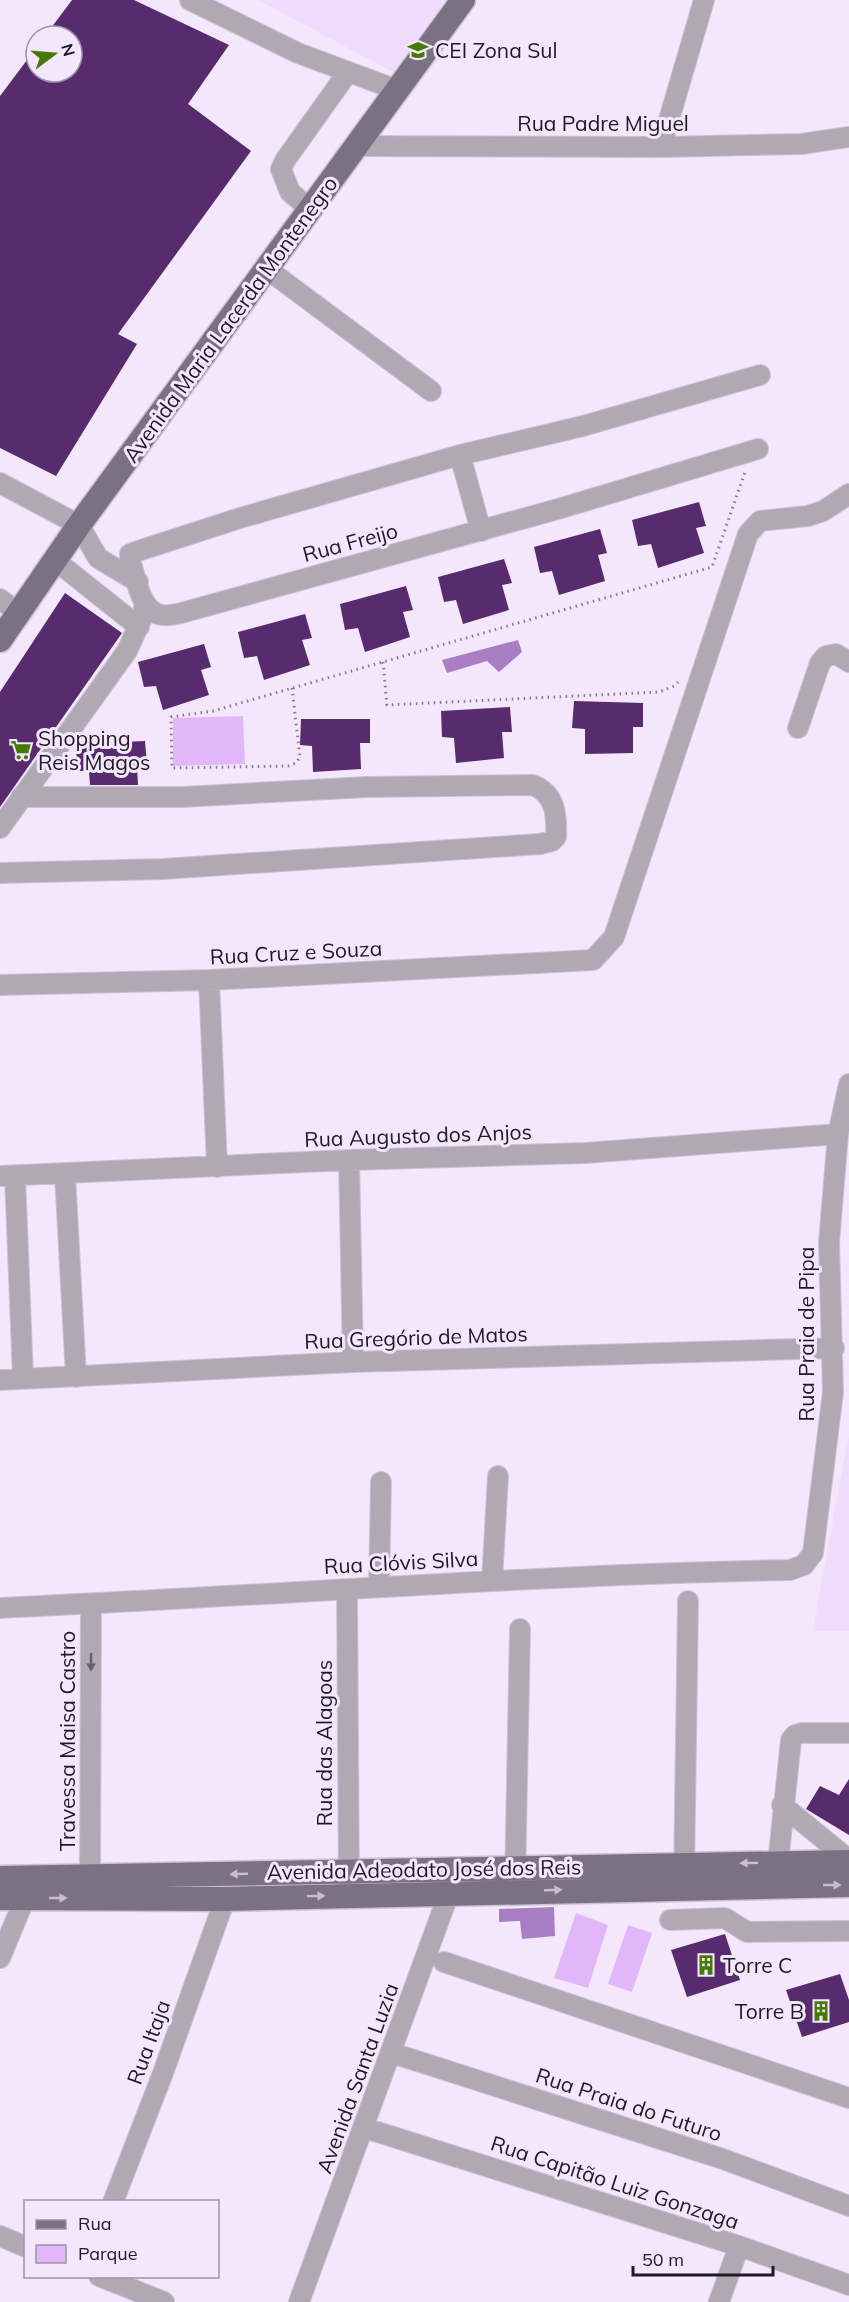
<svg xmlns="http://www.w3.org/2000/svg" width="849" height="2302" font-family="Mulish,sans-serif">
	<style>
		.built { fill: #efdbfc }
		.green { fill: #e2b7fa }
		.water { fill: #ab7dc5 }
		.building { fill: #572b6d }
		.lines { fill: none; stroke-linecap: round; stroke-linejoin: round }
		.minor-casing { stroke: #cdc2d5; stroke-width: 22 }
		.major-casing { stroke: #cdc2d5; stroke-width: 27 }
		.path { stroke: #847b8a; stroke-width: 3; stroke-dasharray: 1.5 4.5; stroke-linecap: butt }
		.minor { stroke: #b0a9b4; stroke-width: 20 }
		.major { stroke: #7c7083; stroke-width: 24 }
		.oneway { fill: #67616b }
		.oneway2 { fill: #cabdd2 }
		.labels { text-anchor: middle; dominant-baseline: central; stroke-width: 6; stroke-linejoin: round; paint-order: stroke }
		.poi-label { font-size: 21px; fill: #1e1922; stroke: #f4e7fc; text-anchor: start }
		.street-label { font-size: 21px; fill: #1e1922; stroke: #f4e7fc }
	</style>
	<rect width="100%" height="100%" fill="#f4e7fc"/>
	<!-- built -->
	<path class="built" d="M258,0h187l-52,72z
		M849,1435v196h-36l10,-57z"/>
	<!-- green -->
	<path class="green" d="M243,716l2,48 -72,2v-48z
		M576,1913l32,12 -20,63 -34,-10z
		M628,1925l24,8 -20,59 -24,-8z"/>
	<!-- water -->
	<path class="water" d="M518,640l4,12 -23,20 -12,-11 -40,12 -5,-13z
		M554,1907l1,29 -33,3 -2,-18 -21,1v-13z"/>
	<!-- building -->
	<path class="building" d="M72,0h62l95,45 -41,59 63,47 -133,183 19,10 -81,132 -56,-28v-352l36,-48v24h36v-36h-27z
		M699,502l7,24 -10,2 8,25 -46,15 -7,-24 -13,2 -6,-26z
		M600,529l7,24 -9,2 7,26 -46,14 -7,-24 -12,2 -6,-26z
		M504,559l8,24 -10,2 7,25 -46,14 -7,-24 -12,2 -6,-25z
		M406,586l7,24 -10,2 7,25 -45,15 -7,-24 -13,2 -5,-26z
		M65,593l57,40 -122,174v-115z
		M305,614l7,24 -10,2 8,25 -46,15 -7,-24 -13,2 -6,-26z
		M204,644l7,23 -10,3 8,25 -46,15 -7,-24 -12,1 -6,-25z
		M574,701l69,2v24h-10v26l-48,1v-25l-13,-1z
		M510,707l2,25h-10l2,26 -48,5 -2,-25 -12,-1 -1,-26z
		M301,719h69v24h-10l1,26 -48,3 -1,-26 -12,-1z
		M145,741l2,24 -10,1 1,19h-48l-1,-14h-12l-1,-27z
		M849,1779v56l-43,-26 14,-23 19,9z
		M725,1934l15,46 -53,17 -16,-47z
		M840,1974l9,26v22l-47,15 -16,-47z"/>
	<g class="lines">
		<!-- minor casing -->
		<g class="minor-casing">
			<path id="minor" d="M190,0l108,53 99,37
				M357,146l304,1 140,-3 48,-7
				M661,147l43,-147
				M310,209l-20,-17 -9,-23 5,-10 62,-87
				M267,269l164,122
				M758,449l-200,60 -377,104c-5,1 -13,3 -19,2 -22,-3 -26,-38 -32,-55v-6l8,-3 102,-33 220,-63 123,-29 177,-51
				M460,455l21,76
				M0,483l79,42 19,33 40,24
				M56,561l83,66
				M0,599l19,14
				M798,728l22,-65 6,-7 10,-2 13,8
				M0,828l127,-177 15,-33 3,-15
				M0,873l163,-4 377,-25 12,-3 4,-4c1,-23 -1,-43 -23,-52l-166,2 -185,10h-161
				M209,980l8,187
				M0,985l209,-5 384,-20 21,-23 134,-403 12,-13 48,-5 15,-5 26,-17
				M349,1160l4,202
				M65,1174l11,203
				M0,1176l349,-16 236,-7 253,-19
				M15,1176l8,202
				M0,1380l353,-18 481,-14
				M492,1581l6,-105
				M379,1586l2,-104
				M347,1589l2,297
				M0,1608c264,-12 526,-33 790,-38l14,-5 9,-12 20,-161 -4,-150 9,-108 11,-50
				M782,1805l67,55
				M778,1863l13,-123 4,-5 7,-2h47
				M90,1877l1,-273
				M684,1878l4,-277
				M515,1883l5,-254
				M670,1920l55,-2 22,14 102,-1
				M0,1958l25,-60 1,-14
				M444,1962l405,136
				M392,2053l331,106 126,47
				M365,2128l374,118 110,39
				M113,2202l50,-129 62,-174
				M0,2236l26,11
				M99,2276l65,26
				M299,2302l150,-409 3,-26
				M719,2302l20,-56"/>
		</g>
		<!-- major casing -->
		<g class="major-casing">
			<path id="major" d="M0,640l79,-115 384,-525
				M0,1878l849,-16
				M0,1898l225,1 624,-14"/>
		</g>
		<!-- path -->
		<path class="path" d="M383,662l4,43 272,-13 15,-6 4,-4
			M292,688l8,69 -4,6 -8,3 -116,2 -1,-51 42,-6 499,-144 33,-95"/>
		<!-- minor -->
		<use href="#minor" class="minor"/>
		<!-- major -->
		<use href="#major" class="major"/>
	</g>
	<!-- one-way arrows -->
	<defs><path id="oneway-solid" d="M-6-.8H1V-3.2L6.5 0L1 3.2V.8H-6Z" transform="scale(1.5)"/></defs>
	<use class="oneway" href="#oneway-solid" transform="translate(91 1662) rotate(90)"/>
	<g class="oneway2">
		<use href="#oneway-solid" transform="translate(749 1863) rotate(179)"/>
		<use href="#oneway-solid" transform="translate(239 1874) rotate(178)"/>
		<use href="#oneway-solid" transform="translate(832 1885)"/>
		<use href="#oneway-solid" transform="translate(553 1890) rotate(-2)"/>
		<use href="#oneway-solid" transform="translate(316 1896) rotate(-1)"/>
		<use href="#oneway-solid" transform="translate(58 1898)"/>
	</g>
	<!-- icons -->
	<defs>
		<g id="school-bare" transform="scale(1.62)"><path d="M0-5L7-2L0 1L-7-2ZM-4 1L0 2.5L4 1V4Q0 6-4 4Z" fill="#467906" stroke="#f4e7fc" stroke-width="2.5" paint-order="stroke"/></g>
		<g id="supermarket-bare" transform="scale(1.62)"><path d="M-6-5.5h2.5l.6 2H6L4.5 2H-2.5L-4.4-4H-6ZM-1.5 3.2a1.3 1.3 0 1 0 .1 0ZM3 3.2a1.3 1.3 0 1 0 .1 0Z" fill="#467906" stroke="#f4e7fc" stroke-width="2.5" paint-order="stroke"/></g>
		<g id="building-bare" transform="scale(1.62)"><path d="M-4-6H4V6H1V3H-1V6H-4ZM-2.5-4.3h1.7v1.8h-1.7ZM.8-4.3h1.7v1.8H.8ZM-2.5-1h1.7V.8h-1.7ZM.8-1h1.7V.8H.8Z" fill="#467906" stroke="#f4e7fc" stroke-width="2.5" paint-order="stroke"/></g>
	</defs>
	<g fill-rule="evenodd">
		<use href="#school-bare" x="418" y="50"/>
		<use href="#supermarket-bare" x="21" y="750"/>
		<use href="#building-bare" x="706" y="1965"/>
		<use href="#building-bare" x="821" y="2011"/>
	</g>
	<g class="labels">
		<!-- poi labels -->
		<g class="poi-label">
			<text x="435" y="50">CEI Zona Sul</text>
			<text x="38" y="738">Shopping<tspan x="38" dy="24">Reis Magos</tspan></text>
			<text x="723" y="1965">Torre C</text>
			<text x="804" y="2011" text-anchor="end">Torre B</text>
		</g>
		<!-- street labels -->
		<g class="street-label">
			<text x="603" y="123">Rua Padre Miguel</text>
			<text transform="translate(230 319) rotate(-54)">Avenida Maria Lacerda Montenegro</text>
			<text transform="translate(350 542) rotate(-15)">Rua Freijo</text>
			<text transform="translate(296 952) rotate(-3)">Rua Cruz e Souza</text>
			<text transform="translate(418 1135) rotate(-2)">Rua Augusto dos Anjos</text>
			<text transform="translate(806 1334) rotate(-90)">Rua Praia de Pipa</text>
			<text transform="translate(416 1337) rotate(-2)">Rua Gregório de Matos</text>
			<text transform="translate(401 1562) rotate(-3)">Rua Clóvis Silva</text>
			<text transform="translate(67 1741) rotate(-90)">Travessa Maisa Castro</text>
			<text transform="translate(324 1743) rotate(-90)">Rua das Alagoas</text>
			<text transform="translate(424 1869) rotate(-1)">Avenida Adeodato José dos Reis</text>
			<text transform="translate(148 2042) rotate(-70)">Rua Itaja</text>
			<text transform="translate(357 2078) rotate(-70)">Avenida Santa Luzia</text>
			<text transform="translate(629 2104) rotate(18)">Rua Praia do Futuro</text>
			<text transform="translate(615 2182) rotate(18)">Rua Capitão Luiz Gonzaga</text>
		</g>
	</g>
	<!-- legend -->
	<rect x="24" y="2200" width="195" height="78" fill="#f4e7fc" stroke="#9e95a5" stroke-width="1.5"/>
	<rect x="36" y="2220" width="30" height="9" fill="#7c7083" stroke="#9e95a5" stroke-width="1.5"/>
	<text x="78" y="2230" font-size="18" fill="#1e1922">Rua</text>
	<rect x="36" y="2245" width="30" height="18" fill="#e2b7fa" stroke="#9e95a5" stroke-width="1.5"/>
	<text x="78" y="2260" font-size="18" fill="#1e1922">Parque</text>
	<!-- north arrow -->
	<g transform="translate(54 54) rotate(74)"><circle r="28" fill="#f4e7fc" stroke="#9e95a5" stroke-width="1.5"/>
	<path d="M0-4.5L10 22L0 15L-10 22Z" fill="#467906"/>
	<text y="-9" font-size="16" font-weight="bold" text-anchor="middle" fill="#1e1922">N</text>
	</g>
	<!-- scale -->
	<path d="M633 2266v9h140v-9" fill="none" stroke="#1e1922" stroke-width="3"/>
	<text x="642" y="2266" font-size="18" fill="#1e1922" stroke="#f4e7fc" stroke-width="4.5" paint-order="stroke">50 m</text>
</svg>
